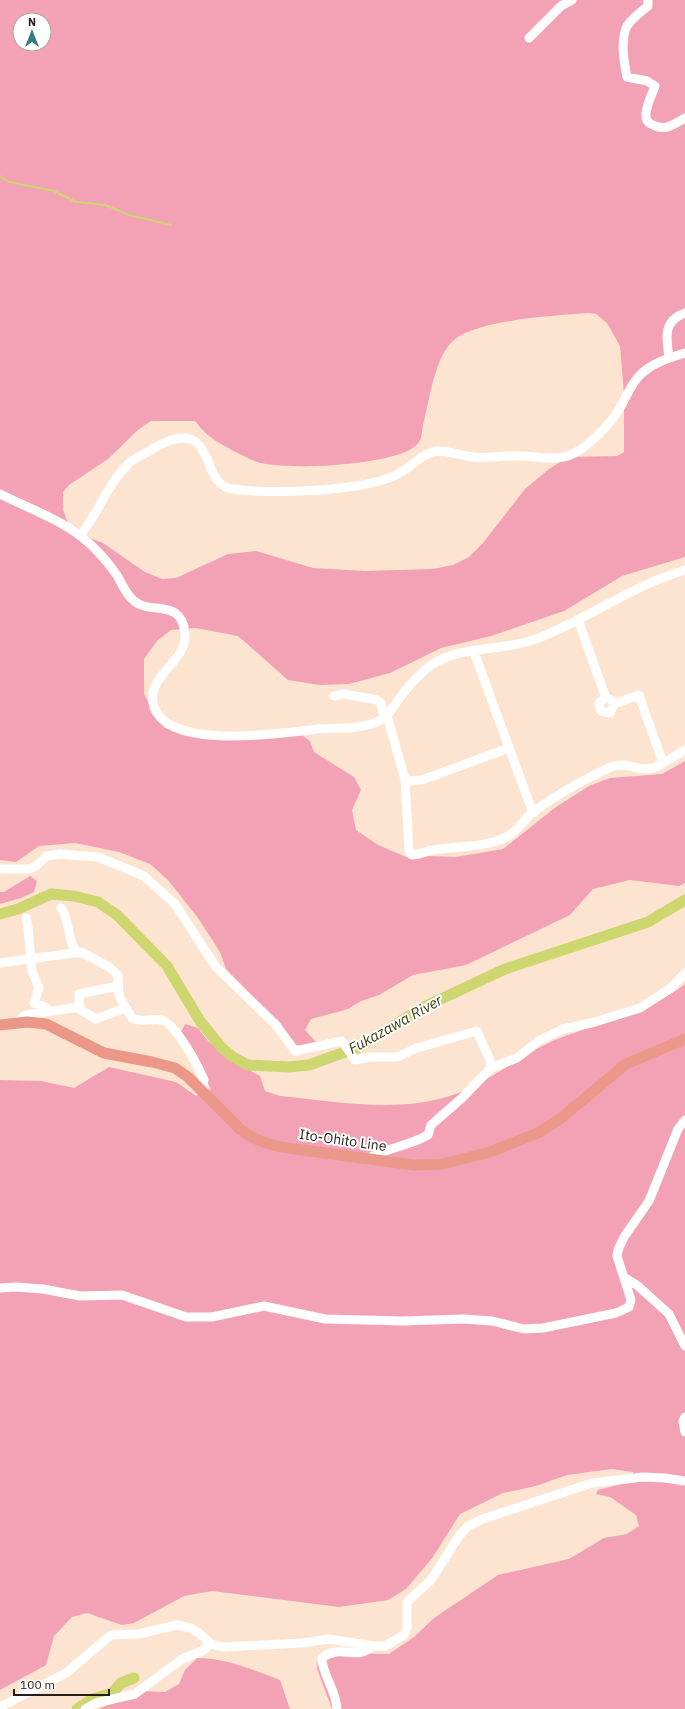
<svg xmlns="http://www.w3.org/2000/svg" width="685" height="1709" font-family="'IBM Plex Sans',sans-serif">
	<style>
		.green { fill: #f3a2b5; fill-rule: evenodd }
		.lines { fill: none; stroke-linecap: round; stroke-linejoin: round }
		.stream { stroke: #ced66f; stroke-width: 2 }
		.river { stroke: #ced66f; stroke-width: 11 }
		.minor { stroke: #fff; stroke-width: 9 }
		.major { stroke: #eb9789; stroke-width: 11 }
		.labels { text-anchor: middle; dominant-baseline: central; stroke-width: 4; stroke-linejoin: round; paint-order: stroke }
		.street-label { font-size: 14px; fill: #261d16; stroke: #fff }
		.water-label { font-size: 15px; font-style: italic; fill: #3b3e13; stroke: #fff }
	</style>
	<rect width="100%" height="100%" fill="#fde4d1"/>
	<!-- green -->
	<path class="green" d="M0,0h685v557l-63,19 -58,35 -73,25 -50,12 -51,25 -41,11 -29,1 -32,-5 -50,-44 -42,-8 -25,2 -14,11 -13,18v35l14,26 7,8 18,3 116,2 11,8 4,11 40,25 7,13 -9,20 4,20 22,15 33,14 18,-3 27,1 47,-8 53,-42 33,-21 21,-8 52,-4 23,-13v122l-6,3 -49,-6 -37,9 -23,26 -104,50 -53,10 -34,20 -18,6 -13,8 -37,10 -6,11 11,12 -16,4 -6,-2 -13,-19 -55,-56 -6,-17 -22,-34 -30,-38 -18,-16 -31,-12 -44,-9 -36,3 -23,16 -16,-2zM20,20h24v24h-24zM589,313l7,1 11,9 13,23 4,48v58l-7,4 -49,1 -19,12 -24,20 -42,54 -14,14 -16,8 -20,4 -68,2 -52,-3 -57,-17 -28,3 -52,24 -14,1 -17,-7 -42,-29 -21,-8 -14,-12 -5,-13v-18l6,-7 39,-26 30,-29 13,-9h44c4,5 9,11 14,15 8,7 38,22 48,26 26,9 148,4 162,-20 3,-4 3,-12 4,-17 7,-25 11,-68 31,-85 23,-20 102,-25 135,-27z
		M30,876l7,5 -3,11 -13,6 -21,6v-12h4z
		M685,984v725h-353l-15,-40 1,-9 12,-7 59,1 25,-17 20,-19 64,-43 71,-16 35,-21 23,-4 12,-8 -3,-11 -26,-18 -14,-3 2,-4 35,-9v-9l-21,-3 -45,6 -31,11 -33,7 -43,21 -27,43 -27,32 -18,11 -49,7 -127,-16 -28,5 -50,27 -12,2 -35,-12 -15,4 -18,19 -8,29 -46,25v-610l41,1 33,7 35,-21 67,15 20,14 15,-7 -31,-55 5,-10 13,4 10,13 24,20 28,15 5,15 15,5c61,6 129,20 188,-7 30,-14 61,-39 92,-51 39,-15 92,-28 125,-54z
		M197,1658c29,0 56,12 83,22l10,29h-191l38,-18 28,1 14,-8 6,-14z"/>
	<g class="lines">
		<!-- stream -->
		<path class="stream" d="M0,176l9,6 45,9 22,11 29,3 24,10 42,10"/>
		<!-- river -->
		<path class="river" d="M0,914l18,-5 33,-15 23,2 24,6 19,13 50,51 33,55 22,27 11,9 15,8 40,2 21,-2 50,-18 65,-40 81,-38 143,-47 37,-22
			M77,1709l15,-10 20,-6 9,-10 13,-5"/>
		<!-- minor -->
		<path class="minor" d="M648,0v6c-7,6 -16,12 -21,20 -7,15 -3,36 0,51l20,4 8,5c-3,9 -10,21 -9,31 0,3 1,5 5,7 13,8 22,1 34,-6
			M529,38l32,-32 11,-6
			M669,357c-3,-20 -6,-36 16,-44
			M0,494c34,17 72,29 98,58 7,7 14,16 20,25 4,7 8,17 15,23 17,16 49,-3 52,34 2,29 -41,42 -31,73 15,44 128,26 164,22 18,-1 42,0 59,-7 11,-4 17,-17 24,-26 10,-13 22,-27 37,-35 29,-15 66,-10 98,-22 51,-19 96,-54 149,-69
			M80,536c18,-23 28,-52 49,-73 7,-6 18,-10 25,-15 8,-4 18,-10 28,-10 31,-1 22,47 50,51 41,5 128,3 164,-14 14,-6 25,-22 41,-24 11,-1 24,5 36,6 14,2 29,-2 44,-1 16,0 35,5 51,0 18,-6 44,-33 53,-50 7,-12 10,-23 21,-33 13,-11 27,-15 43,-20
			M474,652l59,161
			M334,696l10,-2 33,6 4,3 3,15
			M606,698l-5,3 -2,3 2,7 9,2 4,-9
			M387,716l18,63 6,2 11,-1 87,-32
			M663,763l22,-13
			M405,779l4,72 3,4c8,0 14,-4 21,-5 24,-5 52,-1 75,-14 9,-5 16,-16 24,-23 22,-17 53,-34 79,-46 19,-8 31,11 52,-4l-24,-68 -25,9 -2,-4 -6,-2 -28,-78
			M0,869h29l7,-3 11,-10 13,-2 38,3 46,19 31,28 41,63 60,58 19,26 47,-10 13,19 15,-3h27l20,-9 60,-17 13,29 1,8
			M61,908c10,13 5,33 17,45
			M26,918l2,9 4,44 7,17 -5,15 11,4 6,4
			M0,963l81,-11 28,15 9,8 1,21 13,22c9,5 20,0 30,2 14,4 36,46 42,60l-2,11
			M118,986l-39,8v15l17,10 29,-11
			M17,1022l9,-7 53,-8
			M367,1159c19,-11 42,-13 61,-24l3,-10 31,-27 29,-30 26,-10 23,-18 23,-11 32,-7 45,-14 31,-20 14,-15
			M624,1277l14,9 31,28 16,32
			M0,1288l16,-1 27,2 37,7 42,-1 64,22h26l52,-11 61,13 78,2 61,-2 28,2 32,8 19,-1 34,-7 39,-8 13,-6 2,-7 -14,-44 1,-6 6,-13 25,-36 29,-72 7,-9
			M685,1417l-2,4 2,11
			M0,1707l66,-34 45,-38 28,-1 38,-9 13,3 9,5 12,11 12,3 79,-4 27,-4 44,7h12l19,-11 3,-7v-26l24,-22 28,-44 9,-10 15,-7 109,-36 51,-6 22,1 20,3
			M85,1709l11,-6 39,-9 47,-35 20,-8 9,-7
			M337,1709c-1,-20 -15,-34 -15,-51 20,-15 33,4 51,-12"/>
		<!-- major -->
		<path class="major" d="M0,1025l27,-3 19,2 58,29 48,9 23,6 13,9 52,52c12,10 25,14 40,18l134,18 28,-1 45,-11 51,-20 22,-14 66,-55 59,-25"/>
	</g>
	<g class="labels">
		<!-- street labels -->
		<g class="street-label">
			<text transform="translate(343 1140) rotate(8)">Ito-Ohito Line</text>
		</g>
		<!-- water labels -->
		<g class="water-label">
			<text transform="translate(395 1024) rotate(-29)">Fukazawa River</text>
		</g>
	</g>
	<!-- north arrow -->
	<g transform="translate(32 32)"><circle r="19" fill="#ffffff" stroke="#a8a5a2"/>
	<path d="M0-3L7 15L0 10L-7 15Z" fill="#357e7d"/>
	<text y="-6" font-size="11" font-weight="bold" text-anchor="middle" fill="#261d16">N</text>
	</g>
	<!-- scale -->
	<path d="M14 1689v6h95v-6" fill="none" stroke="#261d16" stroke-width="2"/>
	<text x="20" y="1689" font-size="12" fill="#261d16" stroke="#ffffff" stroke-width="3" paint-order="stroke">100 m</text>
</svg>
